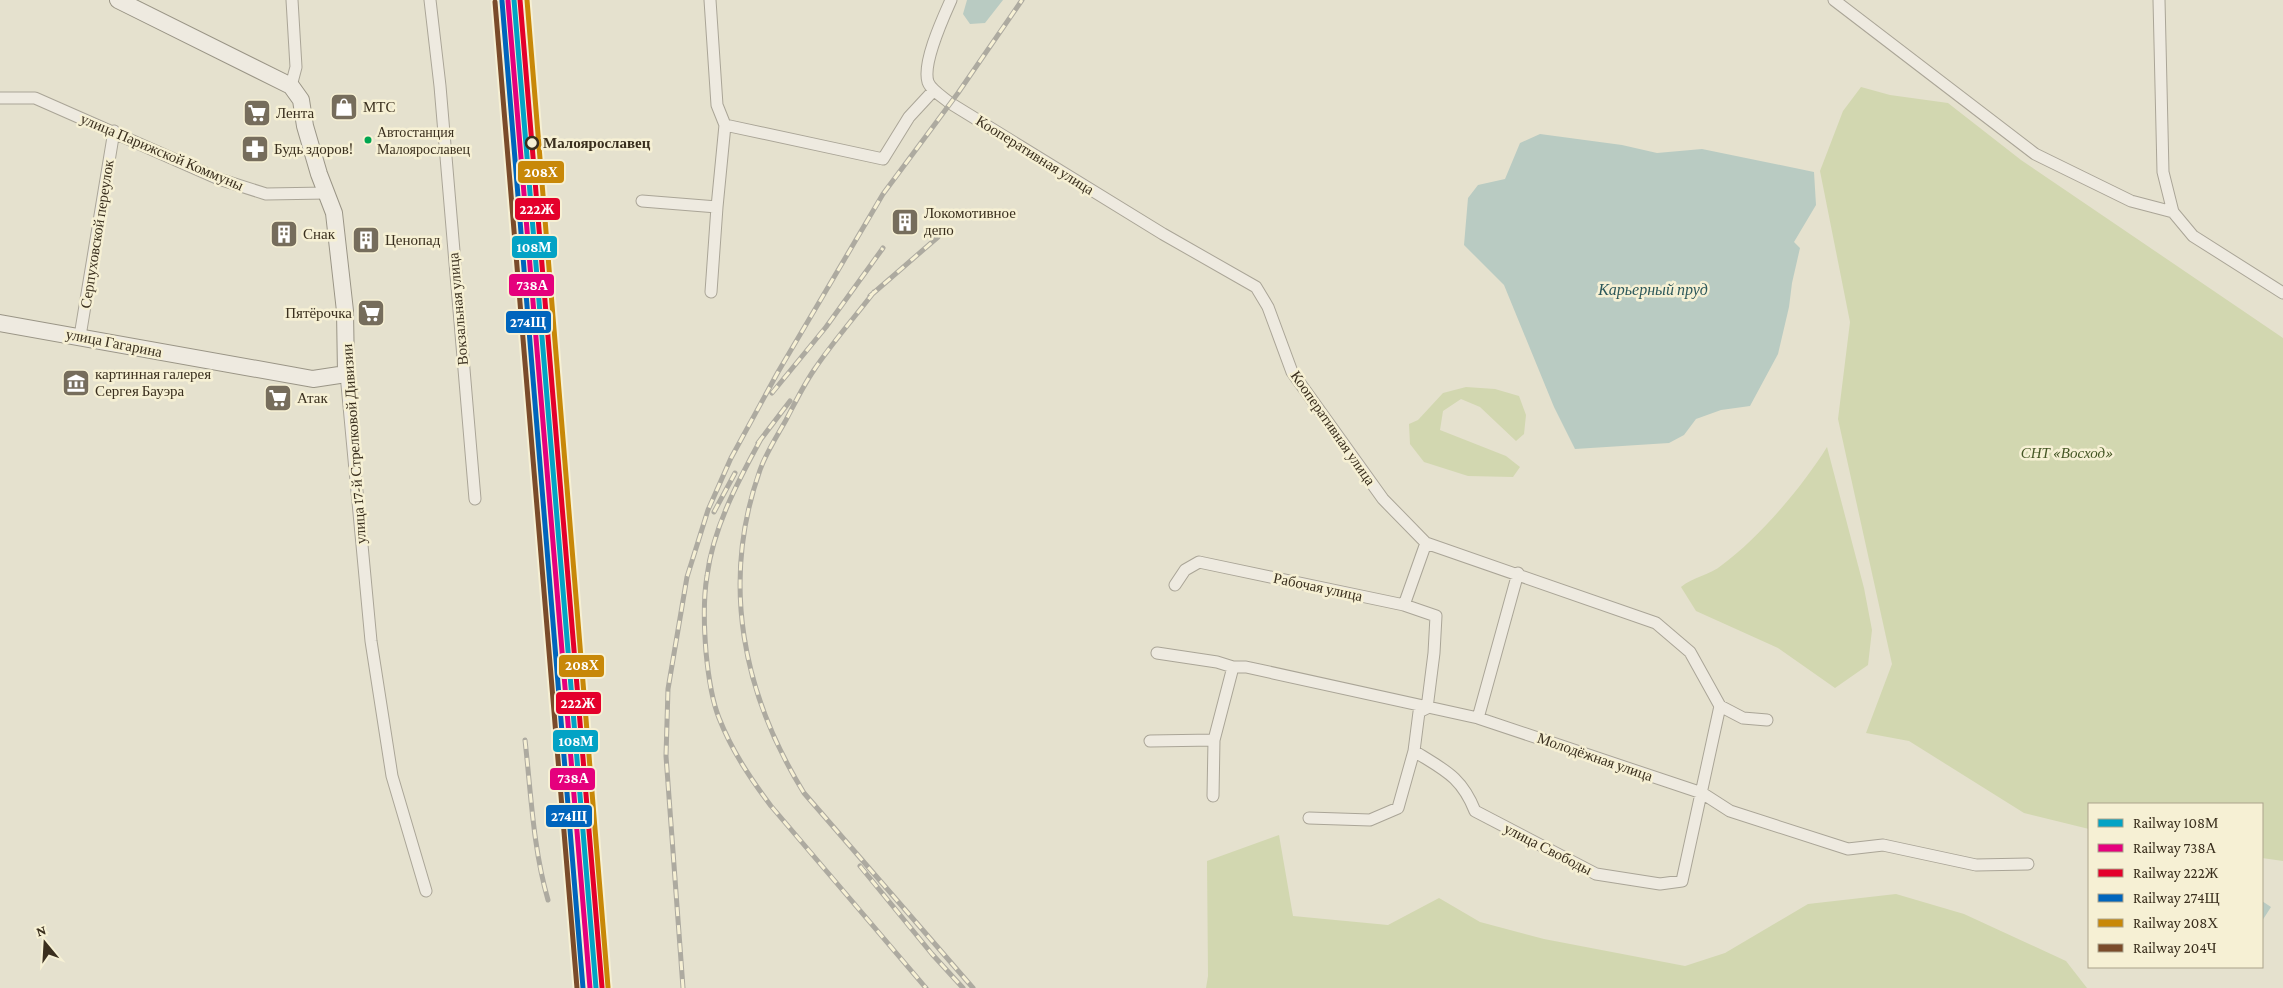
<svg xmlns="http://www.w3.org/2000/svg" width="2283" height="988" font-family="'Crimson Pro',serif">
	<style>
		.green { fill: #d2d7b0 }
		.water { fill: #b9cbc2 }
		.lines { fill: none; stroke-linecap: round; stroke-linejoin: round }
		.minor-casing { stroke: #aaa597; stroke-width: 13 }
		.secondary-casing { stroke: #9a9586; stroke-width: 18 }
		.minor { stroke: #eeeae0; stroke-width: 11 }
		.secondary { stroke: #eeeae0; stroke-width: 16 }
		.rail-casing { stroke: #adaaa0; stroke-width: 5 }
		.rail { stroke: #f6f0d4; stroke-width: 3; stroke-dasharray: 9; stroke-linecap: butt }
		.rail-1-casing { stroke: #f6f0d4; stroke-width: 9 }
		.rail-2-casing { stroke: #f6f0d4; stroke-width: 9 }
		.rail-3-casing { stroke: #f6f0d4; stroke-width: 9 }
		.rail-4-casing { stroke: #f6f0d4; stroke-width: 9 }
		.rail-5-casing { stroke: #f6f0d4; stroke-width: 9 }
		.rail-6-casing { stroke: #f6f0d4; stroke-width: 9 }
		.rail-1 { stroke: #03a3c5; stroke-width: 5 }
		.rail-2 { stroke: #e5007d; stroke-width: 5 }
		.rail-3 { stroke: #e4002b; stroke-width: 5 }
		.rail-4 { stroke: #0065bd; stroke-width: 5 }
		.rail-5 { stroke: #c88808; stroke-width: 5 }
		.rail-6 { stroke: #7a4b2a; stroke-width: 5 }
		.bus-dot { fill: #00a651; stroke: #f6f0d4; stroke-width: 2 }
		.stop-dot { fill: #f6f0d4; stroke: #3a2f1e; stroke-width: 2.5 }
		.labels { text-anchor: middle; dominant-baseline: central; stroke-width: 5; stroke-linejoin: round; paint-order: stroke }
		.bus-label { font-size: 14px; fill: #3a2f1e; stroke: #f6f0d4; text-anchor: start }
		.poi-label { font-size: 15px; fill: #3a2f1e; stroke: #f6f0d4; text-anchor: start }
		.stop-label { font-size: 15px; font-weight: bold; fill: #3a2f1e; stroke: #f6f0d4; text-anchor: start }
		.street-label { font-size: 15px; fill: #3a2f1e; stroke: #f6f0d4 }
		.park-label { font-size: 15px; font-style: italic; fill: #455725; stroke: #f6f0d4 }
		.water-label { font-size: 16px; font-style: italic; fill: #2d585a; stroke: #f6f0d4 }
		.line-badge { stroke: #f6f0d4; stroke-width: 2 }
		.badge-label { font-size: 14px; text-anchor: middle; font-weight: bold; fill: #fff }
	</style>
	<rect width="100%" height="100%" fill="#e5e1ce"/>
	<!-- green -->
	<path class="green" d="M1861,87l29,8 58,8 73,57 262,178v523l-21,-3v-54h-173v25l-65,-16 -115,-72 -43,-8 26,-69 -54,-245 12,-97 -30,-151 23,-60z
		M1466,387l29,2 24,7 7,19 -2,19 -8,7 -36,-34 -19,-8 -18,12 -3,19 66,26 14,11 -7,10 -45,-1 -44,-14 -14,-18 -1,-20 9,-4 25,-27z
		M1827,447l37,141 8,42 -4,35 -33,23 -57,-40 -82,-37 -15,-24c12,-10 29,-12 41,-22 37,-27 81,-79 105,-118z
		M1279,835l14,81 95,9 51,-27 41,24 64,17 141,27 40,-13 83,-49 88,-10 68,20 102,47 21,27h-881l2,-12 -1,-115z"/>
	<!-- water -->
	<path class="water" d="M967,0h36l-18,23 -15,1 -7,-10z
		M1540,134l82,11 35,8 45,-4 112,23 2,33 -22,37 6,6 -8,35 -3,24 -11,47 -28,52 -29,4 -25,9 -12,16 -15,8 -94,6 -21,-42 -50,-122 -40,-40 4,-47 10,-13 27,-6 15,-36z
		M2262,901l9,6 -9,14z"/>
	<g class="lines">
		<!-- minor casing -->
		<g class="minor-casing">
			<path id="minor" d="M430,0l10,86 35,413
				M951,0c-8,18 -29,63 -23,82 3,8 15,15 22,21l213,131 93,53 12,20 24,65 91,127 43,44 230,80 34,29 30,54 23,12 24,2
				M1834,0l201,154 96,47 42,11
				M2159,0l4,172 10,40 20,24 90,57
				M291,86l5,-19 -4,-67
				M0,98h35l184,81 47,15 61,-1
				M725,125l158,34 26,-42 25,-27
				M642,201l75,6 8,-82 -8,-20 -7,-105
				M711,292l6,-85
				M80,336l34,-205
				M346,374l25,267 21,135 34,115
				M1175,585l10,-15 14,-8 205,43 32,11 -2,37 -7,55 -8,4 -5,39 -16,57 -28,12 -61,-2
				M1404,605l22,-62
				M1157,653l60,9 16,5h13l232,51 224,75 28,18 118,38 35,-4 93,20 52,-1
				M1478,718l40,-145
				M1150,741l64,-1
				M1414,751c30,19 47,25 61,60l121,63 64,10 22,-3 38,-175
				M1213,796l1,-56 19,-73"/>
		</g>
		<!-- secondary casing -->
		<g class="secondary-casing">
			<path id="secondary" d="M0,323l313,56 33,-5 -1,-63 -11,-98 -15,-39 -14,-48 -4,-26 -10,-14 -173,-86"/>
		</g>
		<!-- minor -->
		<use href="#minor" class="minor"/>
		<!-- secondary -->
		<use href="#secondary" class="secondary"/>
		<!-- rail casing -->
		<g class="rail-casing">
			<path id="rail" d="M874,292c-20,26 -42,51 -60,78 -11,16 -19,33 -28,50 -9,16 -20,33 -26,50 -40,113 -17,224 44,323l169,195
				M870,296l68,-59
				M772,393l54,-66 57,-79
				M761,439c-23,42 -48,89 -54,137 -4,24 -3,51 -1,76 2,21 5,46 13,66 13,33 31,60 52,88l155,182
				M758,443l32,-42
				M714,512l21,-39
				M525,740c6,53 8,108 23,160
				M569,825l10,163
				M860,866l72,88 31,34
				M683,988l-17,-232 2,-67 19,-112 21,-67 23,-52 47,-86 105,-178 75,-101 64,-93"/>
		</g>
		<!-- rail -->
		<use href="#rail" class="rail"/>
		<!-- rail-1 casing -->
		<g class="rail-1-casing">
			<path id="rail-1" d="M514,0l82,988"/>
		</g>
		<!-- rail-2 casing -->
		<g class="rail-2-casing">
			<path id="rail-2" d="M508,1l82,987"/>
		</g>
		<!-- rail-3 casing -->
		<g class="rail-3-casing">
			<path id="rail-3" d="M520,0l82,987"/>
		</g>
		<!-- rail-4 casing -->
		<g class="rail-4-casing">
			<path id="rail-4" d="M502,1l81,987"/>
		</g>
		<!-- rail-5 casing -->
		<g class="rail-5-casing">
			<path id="rail-5" d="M527,0l81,987"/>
		</g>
		<!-- rail-6 casing -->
		<g class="rail-6-casing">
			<path id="rail-6" d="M495,2l82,986"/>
		</g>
		<!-- rail-1 -->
		<use href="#rail-1" class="rail-1"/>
		<!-- rail-2 -->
		<use href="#rail-2" class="rail-2"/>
		<!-- rail-3 -->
		<use href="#rail-3" class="rail-3"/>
		<!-- rail-4 -->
		<use href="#rail-4" class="rail-4"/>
		<!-- rail-5 -->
		<use href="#rail-5" class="rail-5"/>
		<!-- rail-6 -->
		<use href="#rail-6" class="rail-6"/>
	</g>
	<!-- icons -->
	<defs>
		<g id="shop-square" transform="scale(1.4375)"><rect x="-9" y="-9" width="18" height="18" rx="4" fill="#766d5c" stroke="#f6f0d4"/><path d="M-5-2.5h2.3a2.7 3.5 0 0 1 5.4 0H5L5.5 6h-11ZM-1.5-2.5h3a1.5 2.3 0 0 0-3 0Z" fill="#fff"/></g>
		<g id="supermarket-square" transform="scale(1.4375)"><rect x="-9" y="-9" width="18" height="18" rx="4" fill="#766d5c" stroke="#f6f0d4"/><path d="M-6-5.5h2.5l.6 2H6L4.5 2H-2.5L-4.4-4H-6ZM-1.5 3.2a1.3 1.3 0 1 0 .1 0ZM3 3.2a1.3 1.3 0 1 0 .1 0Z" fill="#fff"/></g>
		<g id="pharmacy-square" transform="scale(1.4375)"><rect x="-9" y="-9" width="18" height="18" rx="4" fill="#766d5c" stroke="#f6f0d4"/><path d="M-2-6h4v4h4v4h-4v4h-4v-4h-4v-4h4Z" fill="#fff"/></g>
		<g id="building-square" transform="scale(1.4375)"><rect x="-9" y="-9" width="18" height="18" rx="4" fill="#766d5c" stroke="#f6f0d4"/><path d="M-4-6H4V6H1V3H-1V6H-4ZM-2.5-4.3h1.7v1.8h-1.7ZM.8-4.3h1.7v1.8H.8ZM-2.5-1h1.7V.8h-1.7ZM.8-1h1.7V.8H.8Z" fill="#fff"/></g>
		<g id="museum-square" transform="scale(1.4375)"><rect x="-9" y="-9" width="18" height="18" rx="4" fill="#766d5c" stroke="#f6f0d4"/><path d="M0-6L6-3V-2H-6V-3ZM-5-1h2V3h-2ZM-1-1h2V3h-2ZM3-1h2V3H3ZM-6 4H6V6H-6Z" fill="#fff"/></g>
	</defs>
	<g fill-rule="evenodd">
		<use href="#shop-square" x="344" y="107"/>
		<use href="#supermarket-square" x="257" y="113"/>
		<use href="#pharmacy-square" x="255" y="149"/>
		<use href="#building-square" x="905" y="222"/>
		<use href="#building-square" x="284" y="234"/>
		<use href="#building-square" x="366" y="240"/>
		<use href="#supermarket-square" x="371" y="313"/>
		<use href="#museum-square" x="76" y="383"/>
		<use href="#supermarket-square" x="278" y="398"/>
	</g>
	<!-- markers -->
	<circle class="bus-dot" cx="368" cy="140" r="4.5"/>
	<circle class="stop-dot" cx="532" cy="143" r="6"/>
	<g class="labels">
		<!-- bus labels -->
		<g class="bus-label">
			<text x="377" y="132">Автостанция<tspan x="377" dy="17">Малоярославец</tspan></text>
		</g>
		<!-- poi labels -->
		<g class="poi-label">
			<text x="363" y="107">МТС</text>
			<text x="276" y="113">Лента</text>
			<text x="274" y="149">Будь здоров!</text>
			<text x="924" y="213">Локомотивное<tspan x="924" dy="17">депо</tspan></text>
			<text x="303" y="234">Снак</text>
			<text x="385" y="240">Ценопад</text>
			<text x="352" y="313" text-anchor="end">Пятёрочка</text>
			<text x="95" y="374">картинная галерея<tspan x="95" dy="17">Сергея Бауэра</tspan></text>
			<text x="297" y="398">Атак</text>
		</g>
		<!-- stop labels -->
		<g class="stop-label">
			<text x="543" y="143">Малоярославец</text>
		</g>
		<!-- street labels -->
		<g class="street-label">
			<text transform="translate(162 152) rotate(23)">улица Парижской Коммуны</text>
			<text transform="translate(1035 155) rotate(32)">Кооперативная улица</text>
			<text transform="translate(97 234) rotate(-81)">Серпуховской переулок</text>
			<text transform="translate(458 309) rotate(-95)">Вокзальная улица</text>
			<text transform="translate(114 343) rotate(11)">улица Гагарина</text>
			<text transform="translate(1333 428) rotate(55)">Кооперативная улица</text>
			<text transform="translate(354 444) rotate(-94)">улица 17-й Стрелковой Дивизии</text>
			<text transform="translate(1318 587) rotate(12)">Рабочая улица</text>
			<text transform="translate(1595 757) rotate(19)">Молодёжная улица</text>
			<text transform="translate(1548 849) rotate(27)">улица Свободы</text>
		</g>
		<!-- park labels -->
		<g class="park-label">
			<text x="2067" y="453">СНТ «Восход»</text>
		</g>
		<!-- water labels -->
		<g class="water-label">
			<text x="1653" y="289">Карьерный пруд</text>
		</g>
	</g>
	<g class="line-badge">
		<rect x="517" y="160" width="48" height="24" rx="5" fill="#c88808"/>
		<rect x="514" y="197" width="47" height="24" rx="5" fill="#e4002b"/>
		<rect x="511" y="235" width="47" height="24" rx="5" fill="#03a3c5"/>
		<rect x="508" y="273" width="47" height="24" rx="5" fill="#e5007d"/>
		<rect x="505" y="310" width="47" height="24" rx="5" fill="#0065bd"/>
		<rect x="558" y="654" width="47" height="24" rx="5" fill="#c88808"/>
		<rect x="555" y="691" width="47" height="24" rx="5" fill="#e4002b"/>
		<rect x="552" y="729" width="47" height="24" rx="5" fill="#03a3c5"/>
		<rect x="549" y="767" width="47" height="24" rx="5" fill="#e5007d"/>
		<rect x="545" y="804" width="48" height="24" rx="5" fill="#0065bd"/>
	</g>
	<g class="badge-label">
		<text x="541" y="177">208Х</text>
		<text x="537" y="214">222Ж</text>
		<text x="534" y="252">108М</text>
		<text x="532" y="290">738А</text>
		<text x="528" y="327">274Щ</text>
		<text x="582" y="670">208Х</text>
		<text x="578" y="708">222Ж</text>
		<text x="576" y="746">108М</text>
		<text x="573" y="783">738А</text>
		<text x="569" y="821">274Щ</text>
	</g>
	<!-- legend -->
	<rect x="2088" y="803" width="175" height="165" fill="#f6f0d4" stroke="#aba38b"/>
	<rect x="2098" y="819" width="25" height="8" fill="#03a3c5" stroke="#aba38b"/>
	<text x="2133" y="828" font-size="15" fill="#3a2f1e">Railway 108М</text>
	<rect x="2098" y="844" width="25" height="8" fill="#e5007d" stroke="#aba38b"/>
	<text x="2133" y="853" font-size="15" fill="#3a2f1e">Railway 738А</text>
	<rect x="2098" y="869" width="25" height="8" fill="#e4002b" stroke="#aba38b"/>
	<text x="2133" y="878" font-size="15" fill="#3a2f1e">Railway 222Ж</text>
	<rect x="2098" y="894" width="25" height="8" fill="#0065bd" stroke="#aba38b"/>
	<text x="2133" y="903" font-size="15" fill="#3a2f1e">Railway 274Щ</text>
	<rect x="2098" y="919" width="25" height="8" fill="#c88808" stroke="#aba38b"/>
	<text x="2133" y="928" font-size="15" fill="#3a2f1e">Railway 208Х</text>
	<rect x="2098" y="944" width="25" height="8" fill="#7a4b2a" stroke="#aba38b"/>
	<text x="2133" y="953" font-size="15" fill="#3a2f1e">Railway 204Ч</text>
	<!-- north arrow -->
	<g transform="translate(45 943) rotate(342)" stroke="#f6f0d4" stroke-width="4" paint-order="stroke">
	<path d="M0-4L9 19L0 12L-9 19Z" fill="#3a2f1e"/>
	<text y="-8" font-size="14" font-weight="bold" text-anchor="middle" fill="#3a2f1e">N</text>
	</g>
</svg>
